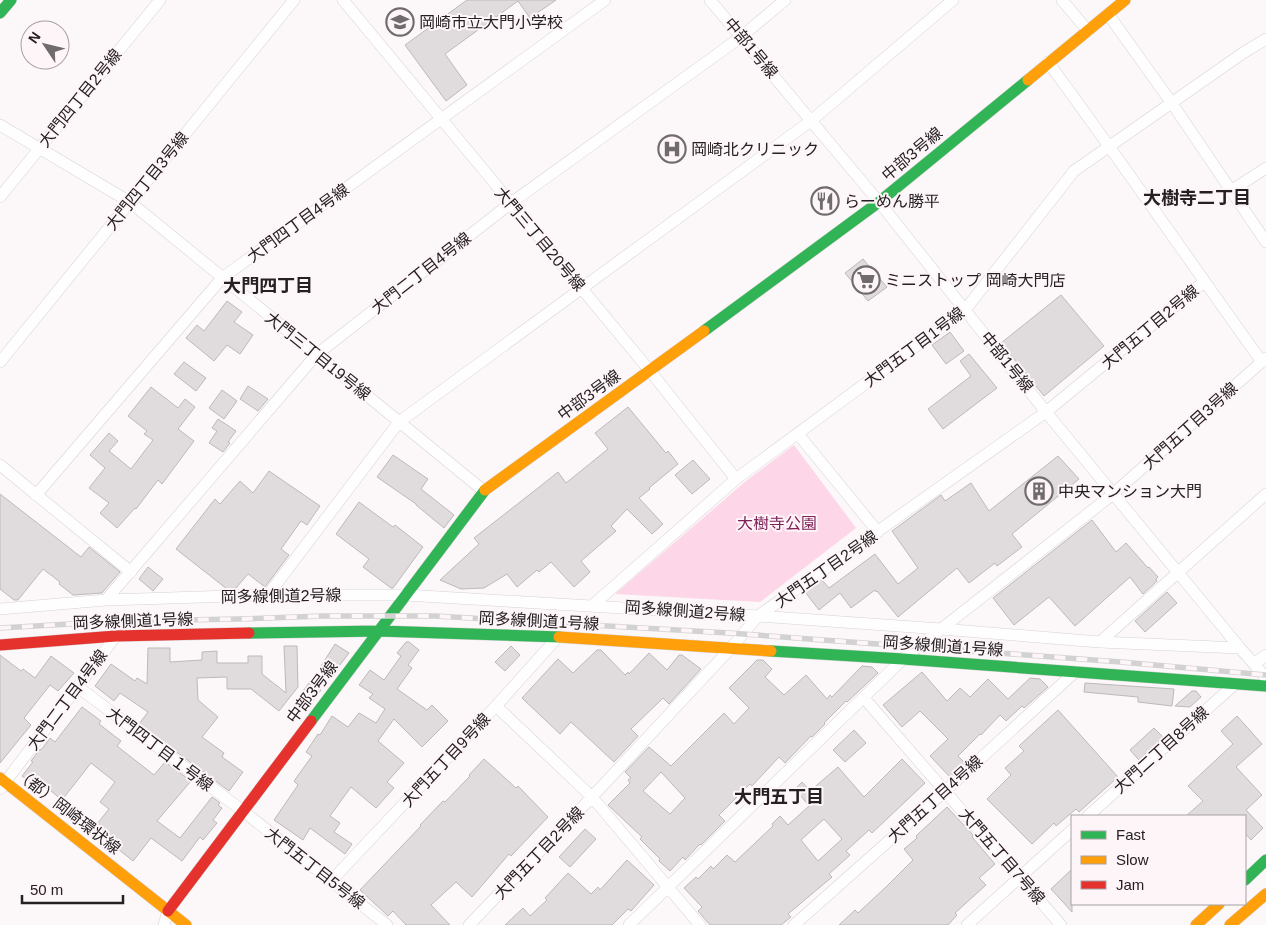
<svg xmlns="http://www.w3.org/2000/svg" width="1266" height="925" font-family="Arial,'Noto Sans JP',sans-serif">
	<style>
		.green { fill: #fdd6e8 }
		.building { fill: #e0dcde; stroke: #bdb9bb; fill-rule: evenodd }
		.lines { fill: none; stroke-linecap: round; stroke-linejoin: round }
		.street-casing { stroke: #d7d2d4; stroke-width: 12 }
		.fast-casing { stroke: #d7d2d4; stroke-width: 12 }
		.slow-casing { stroke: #d7d2d4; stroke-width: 12 }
		.jam-casing { stroke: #d7d2d4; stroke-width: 12 }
		.street { stroke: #fffefe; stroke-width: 11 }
		.fast { stroke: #30b455; stroke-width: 11 }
		.slow { stroke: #ff9f0a; stroke-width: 11 }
		.jam { stroke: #e5322d; stroke-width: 11 }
		.rail-casing { stroke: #d3d2d2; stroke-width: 5.5 }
		.rail { stroke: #fef5f9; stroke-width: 4; stroke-dasharray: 11; stroke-linecap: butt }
		.labels { text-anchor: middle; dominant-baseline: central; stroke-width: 4; stroke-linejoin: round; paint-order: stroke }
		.poi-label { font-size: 16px; fill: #252022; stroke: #fef5f9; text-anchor: start }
		.street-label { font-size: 16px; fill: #252022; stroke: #fef5f9 }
		.park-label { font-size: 16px; fill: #7f2057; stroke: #fef5f9 }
		.neighbourhood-label { font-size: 18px; font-weight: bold; fill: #252022; stroke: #fef5f9 }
	</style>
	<rect width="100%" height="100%" fill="#fcf7f9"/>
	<!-- green -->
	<path class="green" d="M794,445l62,83 -96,74 -145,-8 131,-113z"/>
	<!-- building -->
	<path class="building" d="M467,0h89l-26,18 -12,-17 -73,53 22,31 -21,16 -41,-56z
		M827,186l11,16 -17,12 -10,-14z
		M863,259l24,28 -19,14 -23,-28z
		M1061,295l43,51 -60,50 -43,-53z
		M227,301l15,11 -8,10 19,13 -13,19 -13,-9 -13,16 -28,-23 11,-13 7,6z
		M950,332l14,19 -18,13 -14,-19z
		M969,354l28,34 -54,41 -15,-20 43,-33 -11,-15z
		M184,362l22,16 -10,13 -22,-17z
		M248,386l20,13 -10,12 -18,-12z
		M151,387l27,21 7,-9 10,8 -17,22 16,12 -32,43 -4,-4 -22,29 -1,-1 -18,20 -17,-15 9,-10 -20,-15 16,-20 -15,-13 19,-22 9,8 -9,10 22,18 22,-29 -9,-6 3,-3 -19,-15z
		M222,390l15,11 -13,18 -15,-11z
		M628,407l38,46 2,-2 10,13 -29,24 1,1 -11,9 24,26 -11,10 -25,-25 -16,17 5,5 -35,30 9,11 -16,15 -23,-25 -12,10 -2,-2 -20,17 -10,-13 -23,14 -23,1 -21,-9 39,-36 -5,-6 64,-50 20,-16 8,11 42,-34 -13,-16z
		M218,419l18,12 -8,11 2,1 -7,9 -14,-9 8,-12 -5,-3z
		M393,455l35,24 -7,10 33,26 -10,13 -28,-23v-1l-39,-27z
		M1058,456l21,23 -67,55 10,13 -25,19 -2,-3 -26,20 -12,-15 -59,49 -21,-26 -1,1 -1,-2 -24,18 -11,-15 -21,17 -14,-18 17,-12 7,8 46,-34 23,30 20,-16 -26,-37 49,-36 4,6 26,-18 18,28z
		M693,460l17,19 -18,15 -17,-19z
		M269,471l51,35 -13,19 -6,-4 -20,28 8,6 -24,32 -17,-13 -12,14 -9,1 -51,-40 39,-50 5,5 20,-23 13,12z
		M0,494l81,63 8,-10 31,25 -18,21 -29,2 -14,-11 1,-2 -17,-13 -25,31h-4l-14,-11z
		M359,502l34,25 2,-2 28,22 -30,41h-2l-28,-21 6,-8 -33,-25z
		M1092,520l24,32 10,-9 22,25 1,-1 9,10 -2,2 1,2 -14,13 -13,-17 -55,49 -26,-29 -35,28 -21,-27z
		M148,567l15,12 -10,12 -14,-12z
		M1167,592l10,11 -32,29 -10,-11z
		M406,642h3l10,8 -11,15 4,3 -15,21 30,21 5,-5 16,16 -26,26 -28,-28 -16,22 26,22 -17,19 7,6 -18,20 -25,-21 -21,29 10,7 -6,9 18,12 -7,10 -35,-26 -7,12 -29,-20 24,-35 -4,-4 18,-25 -6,-4 12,-18 2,1 12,-19 16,11 11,-14 17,10 9,-14 -16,-11 4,-4 -14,-9 11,-15 14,10 17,-24 -4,-3z
		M335,644l14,9 -16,21 -12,-8z
		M284,646h13l1,41 -19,24 -28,-22h-24v-12l-30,1 1,22 20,17 -16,20 22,16 -2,4 21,15 -14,19 -90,-67 9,-12 -28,-19 -6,8 -19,-15 16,-22 24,17 2,-3 10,6 1,-36h22v14l32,-2v-8l15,-1v12h31v-7h14v18l24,19z
		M511,646l9,9 -15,16 -10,-9z
		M597,650h4l24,25 3,-3 1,2 20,-21 18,17 12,-15h3l19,14 -32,35 -6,-6 -32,31 7,7 -24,26 -43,-40 -11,12 -38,-36 36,-39 15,14z
		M0,655l21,16 2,-2 12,9 16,-22 23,17 -16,18 -8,-6 -26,33 7,7 -31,38z
		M757,660h6l9,9 -7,8 19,18 22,-20 21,24 3,-4 2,2 30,-31 10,1 6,6 -31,29 -1,-1 -22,22 1,1 -13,13 -1,-1 -26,27 -6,-6 -27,29 -2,-2 -31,31 6,6 -24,24 -1,-1 -15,16 -2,-3 -13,14 -11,-10 1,-2 -20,-20 2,-2 -34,-32 22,-22 -2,-3 3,-2 -6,-6 24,-25 22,19 53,-53 10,11 15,-16 -20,-20zM661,772l24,26 -15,16 -27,-23z
		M922,672l25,29 13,-13 10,9 18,-18 20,20 22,-21 10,1 8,8 -24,21 -2,-2 -16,15 -6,-6 -19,20 -1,-1 -22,22 7,7 -15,14 -20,-21 18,-17 -28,-28 -18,16 -19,-22z
		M309,683l12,7 -9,12 -12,-7z
		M1085,683l89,6 -2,17 -34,-4v-5l-54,-5z
		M1192,691h4l5,6 -11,10 -15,-1z
		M82,707l19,14 -2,3 22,17 -4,5 37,29 11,-13 26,19 -34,40 23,17 32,-41 8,6 -2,2 4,3 -9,12 4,3 -14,17 -3,-3 -18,24 -31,-23 -18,23 -40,-32 16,-20 -9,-7 15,-20 -24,-19 -29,37 -23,-19 -4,4 -13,-9 11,-14 -2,-1 9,-12 1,1 9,-12 5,4z
		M1058,710l60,67 -39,35 -3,-3 -20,17 -2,-3 -22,21 -45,-45 24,-24 -6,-7 19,-17 -5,-5z
		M1237,716l25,28 -26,23 26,28 -16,15 17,18 -12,12 -6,-7v-17h-59l17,-15 -15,-15 45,-42 -12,-13z
		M1154,728l9,9 -24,23 -9,-10z
		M854,730l12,13 -21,19 -12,-12z
		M484,759l32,29 2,-2 30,31 -37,39 -2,-2 -37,43 -16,-15 -25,23 19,20h-44l-13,-14 -5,5 -28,-26 61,-64 -1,-1 23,-24 2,1 25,-26 -1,-1z
		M902,759l23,24 -53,50 -3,-3 -23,21 4,4 -21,19 3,3 -44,37 3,3 -10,8h-71l-12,-14 4,-4 -18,-19 12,-11 2,2 13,-13 2,3 14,-14 8,7 38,-36 -1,-2 8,-8 8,9 21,-19 -14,-17 7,-7 8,9 28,-24 26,30zM824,819l18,20 -24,22 -17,-21z
		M947,807l26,28 -1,2 23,27 -16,14 7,7 -31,28 2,2 -9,10h-109l16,-15 3,3 29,-27 26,-26 -9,-11 13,-11 -1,-2z
		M585,829l11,10 -26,28 -11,-10z
		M627,860l27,25 -23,26 -3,-2 -16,16h-107l18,-17 7,8 17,-16 -2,-2 23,-25 23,21 7,-7 2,3z
		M1072,869v43l-21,-23z"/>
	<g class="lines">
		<!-- street casing -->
		<g class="street-casing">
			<path id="street" d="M343,0l307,371 86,108
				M710,0l169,202 167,210 194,236 26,30
				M1062,0l26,31
				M1108,14l63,88 95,140
				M1048,62c73,99 142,200 214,300
				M0,125l130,77 354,289
				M1232,190l34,-22
				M0,197l160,-197
				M0,362l294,-362
				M798,434l80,98
				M0,465l131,107
				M36,495l186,-217 383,-278
				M268,595l131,-173 413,-302 141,-120
				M106,600l210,-245 195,-152 230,-166 44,-37
				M593,605l143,-126 229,-169 109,-139 169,-118 23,-14
				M0,609l106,-9 162,-5h137l353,21 183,13 159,13 140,6
				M1100,642l166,-148
				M1254,664l12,-9
				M78,687l165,124 144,114
				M864,698l197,227
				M496,706l96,91 108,128
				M0,789l116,-153
				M1088,816l147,-132
				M331,881l165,-175 62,-69
				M164,925l4,-14
				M469,925l123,-128 139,-149 27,-32 288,-204 158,-130
				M629,925l274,-266 210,-165 153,-136
				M794,925l151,-134 130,-119
				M967,925l105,-95"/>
		</g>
		<!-- fast casing -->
		<g class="fast-casing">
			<path id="fast" d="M0,13l11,-13
				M704,331l175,-129 149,-122
				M249,633l130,-2 180,6
				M771,651l132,8 363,27
				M311,721l174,-231
				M1245,880l21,-20"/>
		</g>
		<!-- slow casing -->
		<g class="slow-casing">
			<path id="slow" d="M1028,80l97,-80
				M485,490l219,-159
				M559,637l212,14
				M0,778l186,147
				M1196,925l23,-21
				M1230,925l36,-31"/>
		</g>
		<!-- jam casing -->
		<g class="jam-casing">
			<path id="jam" d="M0,645l116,-9 133,-3
				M168,911l143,-190"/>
		</g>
		<!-- street -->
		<use href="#street" class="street"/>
		<!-- fast -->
		<use href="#fast" class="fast"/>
		<!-- slow -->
		<use href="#slow" class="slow"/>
		<!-- jam -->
		<use href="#jam" class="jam"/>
		<!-- rail casing -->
		<g class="rail-casing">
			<path id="rail" d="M0,628l123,-7 116,-2 84,-3h112l294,17 392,29 145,13"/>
		</g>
		<!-- rail -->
		<use href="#rail" class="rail"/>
	</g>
	<!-- icons -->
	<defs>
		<g id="school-ring" transform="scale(1.4375)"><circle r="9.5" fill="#fef5f9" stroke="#706b6d" stroke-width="1.5"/><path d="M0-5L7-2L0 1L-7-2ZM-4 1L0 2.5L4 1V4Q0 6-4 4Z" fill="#706b6d"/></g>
		<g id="hospital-ring" transform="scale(1.4375)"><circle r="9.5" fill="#fef5f9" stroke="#706b6d" stroke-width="1.5"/><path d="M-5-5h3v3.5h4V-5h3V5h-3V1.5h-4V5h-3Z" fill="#706b6d"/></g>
		<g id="restaurant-ring" transform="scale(1.4375)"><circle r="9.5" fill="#fef5f9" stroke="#706b6d" stroke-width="1.5"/><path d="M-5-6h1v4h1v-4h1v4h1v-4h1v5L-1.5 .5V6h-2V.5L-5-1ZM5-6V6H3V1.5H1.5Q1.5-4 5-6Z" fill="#706b6d"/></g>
		<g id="supermarket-ring" transform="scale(1.4375)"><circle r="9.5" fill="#fef5f9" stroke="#706b6d" stroke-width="1.5"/><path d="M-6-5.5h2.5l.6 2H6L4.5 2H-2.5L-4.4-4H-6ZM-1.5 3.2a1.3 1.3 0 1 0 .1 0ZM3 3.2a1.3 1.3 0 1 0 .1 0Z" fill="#706b6d"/></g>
		<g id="building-ring" transform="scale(1.4375)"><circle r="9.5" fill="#fef5f9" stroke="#706b6d" stroke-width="1.5"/><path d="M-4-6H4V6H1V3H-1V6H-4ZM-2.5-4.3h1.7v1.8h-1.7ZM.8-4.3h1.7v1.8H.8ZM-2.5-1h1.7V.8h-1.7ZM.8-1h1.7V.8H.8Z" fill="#706b6d"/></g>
	</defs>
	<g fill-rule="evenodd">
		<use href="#school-ring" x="400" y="22"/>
		<use href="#hospital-ring" x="672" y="149"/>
		<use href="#restaurant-ring" x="825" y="201"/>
		<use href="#supermarket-ring" x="866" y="280"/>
		<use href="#building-ring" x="1039" y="491"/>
	</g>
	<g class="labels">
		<!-- poi labels -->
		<g class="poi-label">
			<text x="419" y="22">岡崎市立大門小学校</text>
			<text x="691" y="149">岡崎北クリニック</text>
			<text x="844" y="201">らーめん勝平</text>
			<text x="885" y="280">ミニストップ 岡崎大門店</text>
			<text x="1058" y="491">中央マンション大門</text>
		</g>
		<!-- street labels -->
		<g class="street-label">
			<text transform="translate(751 48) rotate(50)">中部1号線</text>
			<text transform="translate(80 98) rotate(-51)">大門四丁目2号線</text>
			<text transform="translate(912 154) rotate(-40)">中部3号線</text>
			<text transform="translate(147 181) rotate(-51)">大門四丁目3号線</text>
			<text transform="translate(298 223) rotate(-36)">大門四丁目4号線</text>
			<text transform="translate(540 239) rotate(50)">大門三丁目20号線</text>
			<text transform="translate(421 273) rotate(-38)">大門二丁目4号線</text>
			<text transform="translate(1150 327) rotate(-40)">大門五丁目2号線</text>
			<text transform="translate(914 347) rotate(-37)">大門五丁目1号線</text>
			<text transform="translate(318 356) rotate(39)">大門三丁目19号線</text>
			<text transform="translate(1007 362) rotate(51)">中部1号線</text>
			<text transform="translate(589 395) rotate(-36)">中部3号線</text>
			<text transform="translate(1190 426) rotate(-42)">大門五丁目3号線</text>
			<text transform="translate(826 569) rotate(-35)">大門五丁目2号線</text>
			<text transform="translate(281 596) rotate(-1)">岡多線側道2号線</text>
			<text transform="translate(685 611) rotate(4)">岡多線側道2号線</text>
			<text transform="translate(133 621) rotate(-2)">岡多線側道1号線</text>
			<text transform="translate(539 621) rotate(3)">岡多線側道1号線</text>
			<text transform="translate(943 646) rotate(4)">岡多線側道1号線</text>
			<text transform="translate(312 692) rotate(-53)">中部3号線</text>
			<text transform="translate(67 700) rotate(-53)">大門二丁目4号線</text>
			<text transform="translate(160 749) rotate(37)">大門四丁目１号線</text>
			<text transform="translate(1161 750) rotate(-42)">大門二丁目8号線</text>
			<text transform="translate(446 760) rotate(-47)">大門五丁目9号線</text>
			<text transform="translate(935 799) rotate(-42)">大門五丁目4号線</text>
			<text transform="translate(68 811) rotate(38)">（都）岡崎環状線</text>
			<text transform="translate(539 853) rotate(-46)">大門五丁目2号線</text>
			<text transform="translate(1002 856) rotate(49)">大門五丁目7号線</text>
			<text transform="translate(315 868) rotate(38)">大門五丁目5号線</text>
		</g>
		<!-- park labels -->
		<g class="park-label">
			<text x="777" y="523">大樹寺公園</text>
		</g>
		<!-- neighbourhood labels -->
		<g class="neighbourhood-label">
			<text x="1197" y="198">大樹寺二丁目</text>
			<text x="268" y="286">大門四丁目</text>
			<text x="779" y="797">大門五丁目</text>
		</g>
	</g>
	<!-- legend -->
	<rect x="1071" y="815" width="175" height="90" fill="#fef5f9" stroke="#a7a0a3"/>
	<rect x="1081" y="831" width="25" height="8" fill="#30b455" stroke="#a7a0a3"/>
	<text x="1116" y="840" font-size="15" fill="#252022">Fast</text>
	<rect x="1081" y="856" width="25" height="8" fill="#ff9f0a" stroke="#a7a0a3"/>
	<text x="1116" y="865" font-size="15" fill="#252022">Slow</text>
	<rect x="1081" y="881" width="25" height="8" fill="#e5322d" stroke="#a7a0a3"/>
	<text x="1116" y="890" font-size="15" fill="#252022">Jam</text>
	<!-- north arrow -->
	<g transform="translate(45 45) rotate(305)"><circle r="24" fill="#fef5f9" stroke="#a7a0a3"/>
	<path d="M0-4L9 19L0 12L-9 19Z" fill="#706b6d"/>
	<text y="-8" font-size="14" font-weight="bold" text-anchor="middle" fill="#252022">N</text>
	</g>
	<!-- scale -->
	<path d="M22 895v8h101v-8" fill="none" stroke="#252022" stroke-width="2.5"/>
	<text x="30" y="895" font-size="15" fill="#252022" stroke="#fef5f9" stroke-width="4" paint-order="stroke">50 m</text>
</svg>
